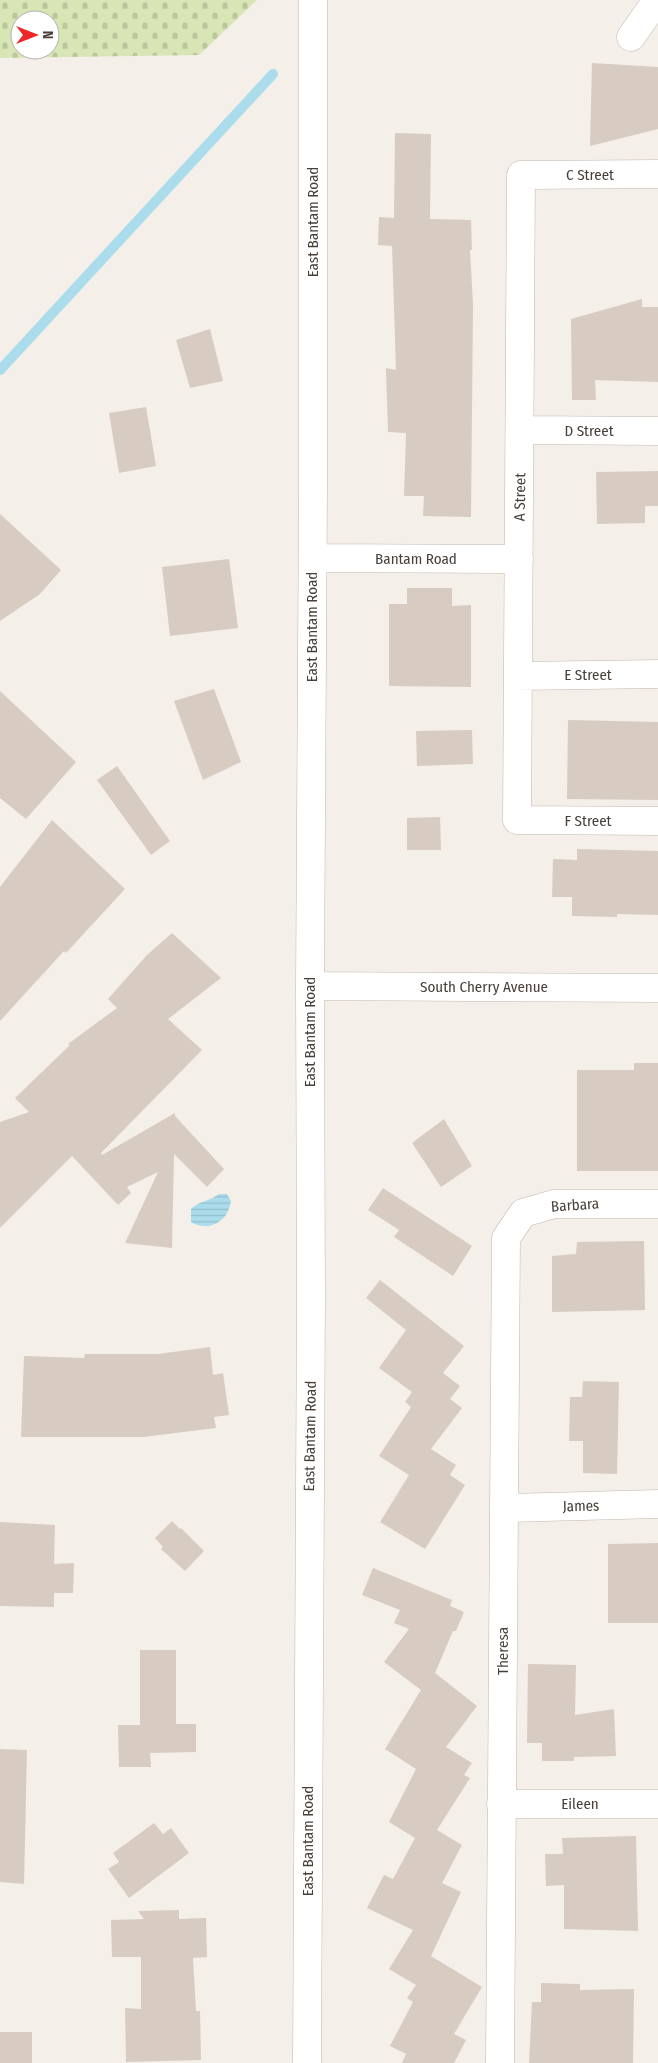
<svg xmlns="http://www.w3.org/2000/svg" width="658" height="2063" font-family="'Fira Sans Condensed',sans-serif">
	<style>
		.cemetery { fill: url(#cemetery-stones); fill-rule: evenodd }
		.water { fill: url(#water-rules) }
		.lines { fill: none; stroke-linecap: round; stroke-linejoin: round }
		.stream { stroke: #aadcec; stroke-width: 10 }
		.building { fill: #d8ccc2 }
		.minor-casing { stroke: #c2b8af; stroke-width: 29 }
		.minor { stroke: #fff; stroke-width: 28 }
		.labels { text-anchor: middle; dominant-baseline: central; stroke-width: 5; stroke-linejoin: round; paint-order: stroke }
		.street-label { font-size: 15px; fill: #473f38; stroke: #fff }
	</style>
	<defs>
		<pattern id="cemetery-stones" width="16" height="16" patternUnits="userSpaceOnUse" patternTransform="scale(1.25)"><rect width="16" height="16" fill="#d8e5b5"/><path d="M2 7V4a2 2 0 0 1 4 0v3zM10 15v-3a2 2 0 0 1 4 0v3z" fill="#bbc69c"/></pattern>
		<pattern id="water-rules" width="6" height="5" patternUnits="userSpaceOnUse" patternTransform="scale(1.25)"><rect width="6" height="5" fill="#aadcec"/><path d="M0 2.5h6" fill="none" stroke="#94becb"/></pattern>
	</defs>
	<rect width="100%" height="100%" fill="#f4efe9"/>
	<!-- cemetery -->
	<path class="cemetery" d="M0,0h257l-58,55 -199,3zM20,20h30v30h-30z"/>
	<!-- water -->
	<path class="water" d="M219,1194h8l4,7c-1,4 -2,9 -4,12 -7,13 -24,17 -36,9v-13c8,-8 19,-8 28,-15z"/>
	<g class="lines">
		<!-- stream -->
		<path class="stream" d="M0,370l273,-296"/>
	</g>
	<!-- building -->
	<path class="building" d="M592,63l66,4v62l-68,17z
		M395,133l36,1 -1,85 41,1 1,30h-2l3,54 -2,213 -48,-1 1,-20h-20l2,-63 -18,-1 -2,-64 10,2 -4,-124 -14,-1 1,-28 15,1z
		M642,299v8h16v75l-63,-2 1,20h-24l-1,-81z
		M210,329l13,52 -33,7 -14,-48z
		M146,407l10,59 -37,7 -10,-60z
		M658,471v35h-13v17l-48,1 -1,-52z
		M0,514l61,56 -21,24 -40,27z
		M229,559l9,69 -68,8 -8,-69z
		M407,588h45v18l19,-1v82l-82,-1v-82h18z
		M214,689l27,73 -38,18 -29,-79z
		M0,691l76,71 -50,57 -26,-21z
		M568,720l90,2v78l-91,-1z
		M472,730l1,34 -56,2 -1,-35z
		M117,766l53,75 -19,14 -54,-75z
		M440,817l1,33h-34v-32z
		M52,820l73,69 -59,64 -2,-2 -64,70v-134z
		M577,849l81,2v64l-41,-1v3l-45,-1v-19h-20l1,-38 24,1z
		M172,933l49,45 -53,41 34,31 -101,103 1,2 73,-42v3l49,53 -17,18 -33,-33 -2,94 -47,-5 33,-71 -31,15 4,6 -13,12 -46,-49 -72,72v-106l29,-10 -14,-14 55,-53 -2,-1 49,-36 -9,-9 38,-43z
		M634,1063h24v108h-81v-101h57z
		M444,1119l28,47 -31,21 -29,-44z
		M383,1188l89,58 -19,30 -59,-39 5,-7 -31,-20z
		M644,1241l1,69 -93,2v-56l24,-2 1,-12z
		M380,1280l84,66 -21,27 17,13 -10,13 12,9 -31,41 25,16 -6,10 15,10 -40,64 -45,-27 29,-47 -30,-19 32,-49 -6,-5 7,-10 -33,-24 27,-38 -40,-32z
		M210,1347l3,28 10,-2 6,42 -15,2 2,11 -73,9h-122l3,-81 60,2 1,-4h73z
		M583,1381l36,1 -2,92 -34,-1v-32h-14l1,-44h12z
		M172,1521l8,8 1,-1 23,23 -19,20 -24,-22 2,-2 -8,-9z
		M0,1522l55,3 -1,39 20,-1 -1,30h-19v14l-54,-1z
		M658,1543v80h-50v-79z
		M373,1568l79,32 -2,6 14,6 -8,19h-3l-18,42 42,33 -31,41 26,16 -8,12 6,3 -33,52 25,15 -20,38 19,9 -30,64 51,31 -28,47 12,6 -12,23h-52l4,-9 -16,-8 23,-44 -6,-4 9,-13 -27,-16 24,-39 -46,-22 17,-33 9,4 22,-41 -26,-16 27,-53 -31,-20 36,-59 -37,-28 25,-33 -15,-6 6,-13 -38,-15z
		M140,1650h36v74h20v28l-46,1 1,14h-32l-1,-42h22z
		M528,1664l48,1 -1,50 39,-6 2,47 -42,1v4h-32v-18h-15z
		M0,1749l27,1 -3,134 -24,-2z
		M154,1823l9,11 8,-6 18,25 -60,45 -21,-29 11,-7 -6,-9z
		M636,1836l2,95 -74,-2v-44l-18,1 -1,-32h18l-1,-16z
		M179,1910v9l27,-1 1,39 -14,1 3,53h4l1,49 -75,2 -1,-54 16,1v-52h-29l-1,-37 33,-1 -6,-8z
		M541,1983l39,1v6l54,-1 -1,74h-104l3,-61h9z
		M0,2032h32v31h-32z"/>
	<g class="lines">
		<!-- minor casing -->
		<g class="minor-casing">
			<path id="minor" d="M631,37l26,-37
				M658,174l-137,1 -4,645 141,1
				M521,430l137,1
				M313,558l206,1
				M518,676l140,-2
				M310,986l348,2
				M504,1508l154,-4
				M501,1804h157
				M307,2063l4,-765 -1,-312 3,-496v-490
				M500,2063l6,-825 17,-25 31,-9h104"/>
		</g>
		<!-- minor -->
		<use href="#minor" class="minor"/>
	</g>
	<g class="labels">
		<!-- street labels -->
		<g class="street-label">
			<text x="590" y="175">C Street</text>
			<text transform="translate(313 222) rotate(-90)">East Bantam Road</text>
			<text x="589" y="431">D Street</text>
			<text transform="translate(520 497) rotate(-89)">A Street</text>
			<text x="416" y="559">Bantam Road</text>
			<text transform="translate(312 627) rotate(-90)">East Bantam Road</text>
			<text x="588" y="675">E Street</text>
			<text x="588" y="821">F Street</text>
			<text x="484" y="987">South Cherry Avenue</text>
			<text transform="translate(310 1032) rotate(-90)">East Bantam Road</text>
			<text transform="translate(575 1205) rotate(-4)">Barbara</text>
			<text transform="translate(310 1436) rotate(-89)">East Bantam Road</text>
			<text transform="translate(581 1506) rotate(-1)">James</text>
			<text transform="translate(503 1651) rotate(-90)">Theresa</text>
			<text x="580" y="1804">Eileen</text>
			<text transform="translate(308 1841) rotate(-90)">East Bantam Road</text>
		</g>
	</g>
	<!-- north arrow -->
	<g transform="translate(35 35) rotate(90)"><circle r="24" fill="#ffffff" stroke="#b5b2af"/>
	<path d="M0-4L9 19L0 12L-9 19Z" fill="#ed272a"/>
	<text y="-8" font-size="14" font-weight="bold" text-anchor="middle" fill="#473f38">N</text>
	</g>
</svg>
